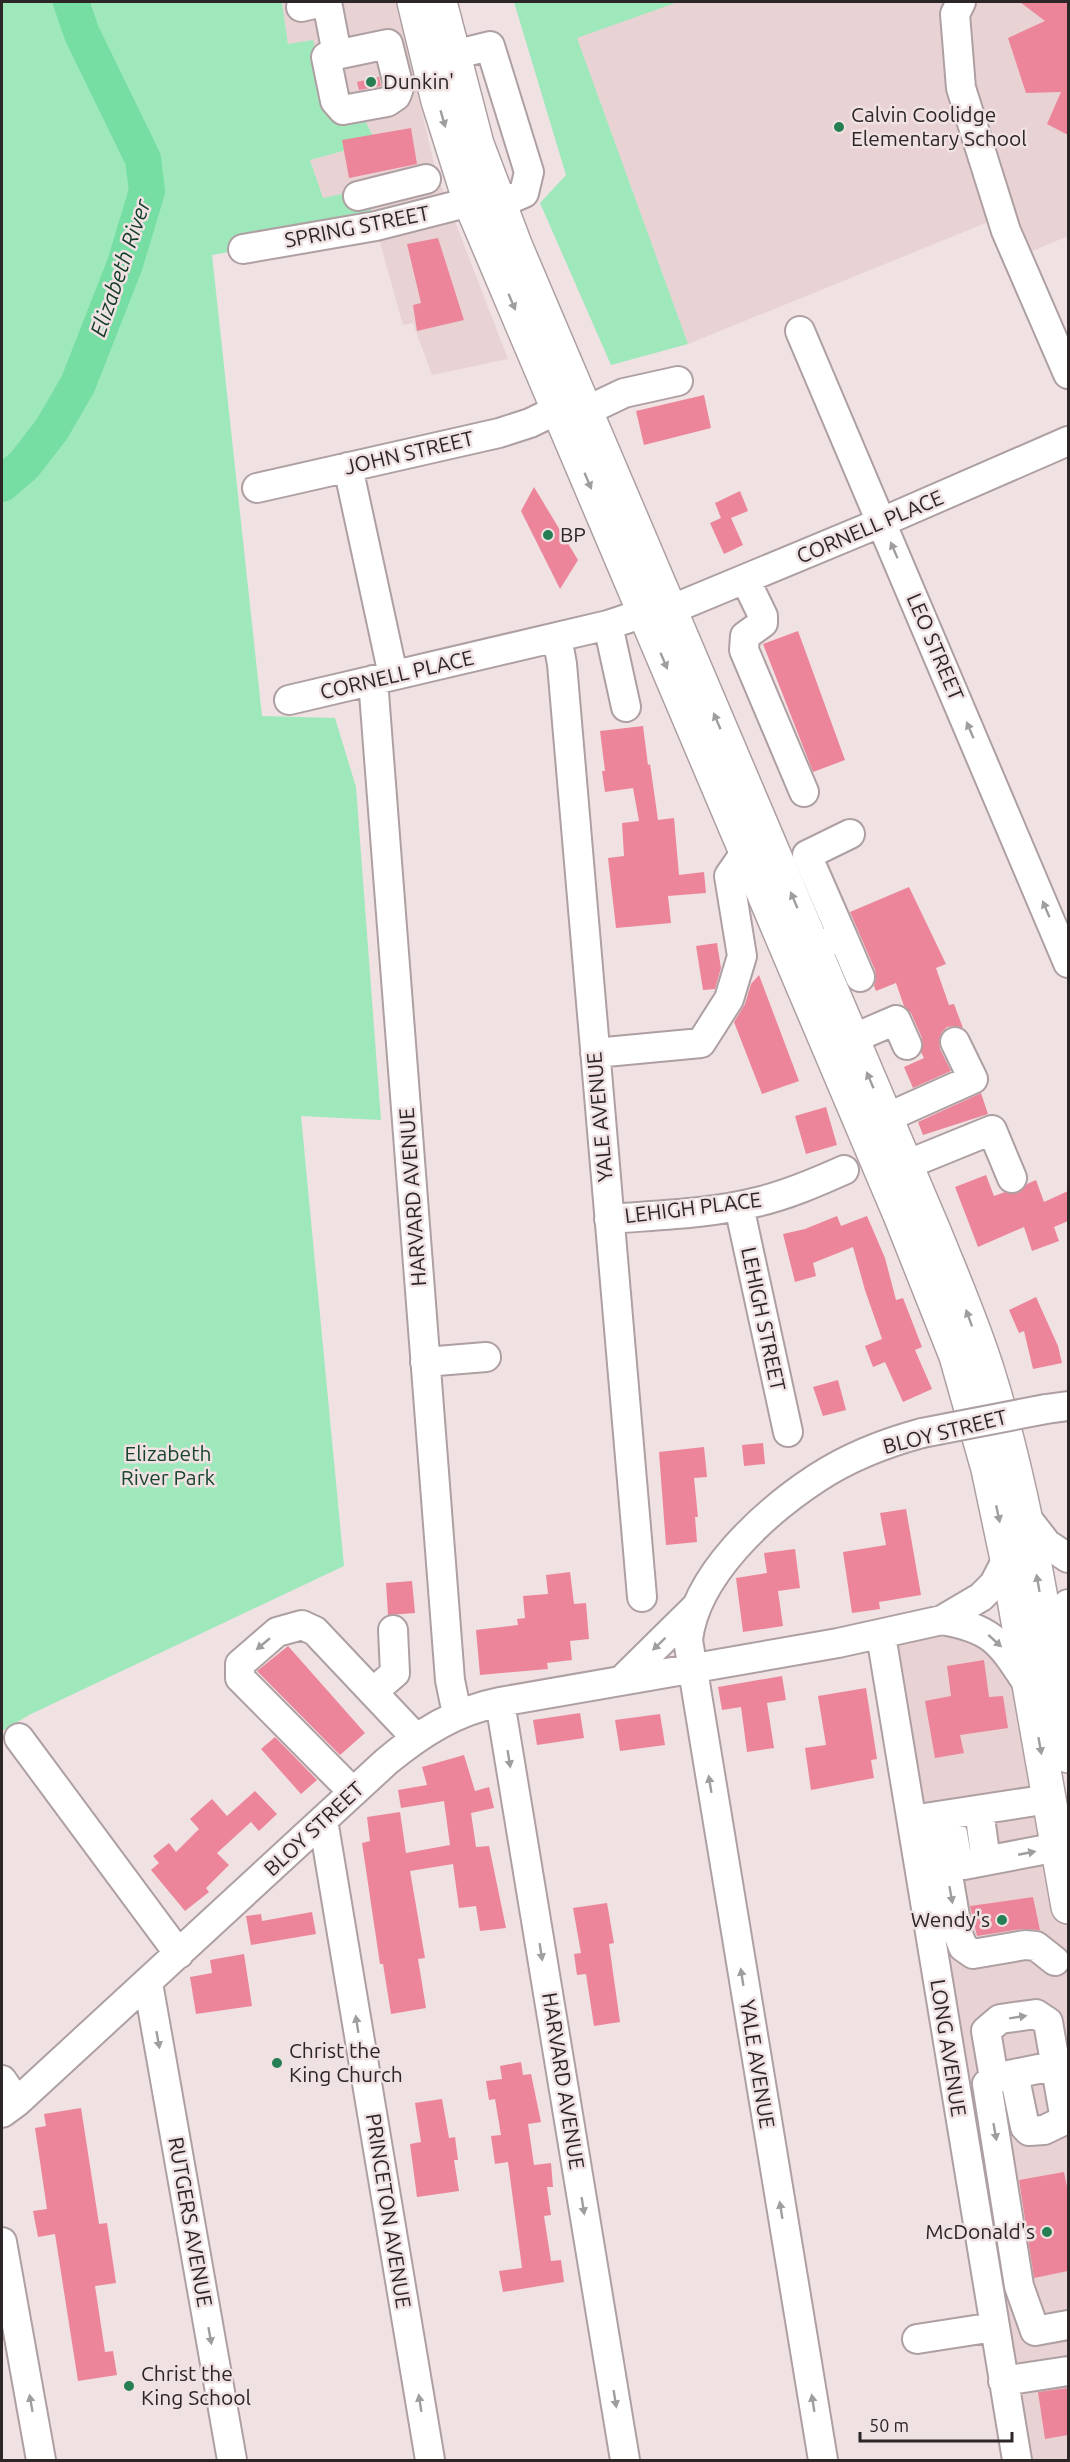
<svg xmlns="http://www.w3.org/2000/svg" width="1070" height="2462" viewBox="0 0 1070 2462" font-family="Ubuntu,sans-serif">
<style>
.built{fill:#e9d2d4}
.green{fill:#9fe8bc}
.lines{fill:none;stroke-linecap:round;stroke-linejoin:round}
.river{stroke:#76dda3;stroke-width:36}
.building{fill:#ec8599}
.minor-casing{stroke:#aea0a2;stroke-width:32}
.highway-casing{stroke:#aea0a2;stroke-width:36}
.minor{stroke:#fff;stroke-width:28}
.highway{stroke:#fff;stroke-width:33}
.minor-bridge-casing{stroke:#aea0a2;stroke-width:32;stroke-linecap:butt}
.minor-bridge{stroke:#fff;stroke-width:28}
.oneway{fill:#a09d9e}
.poi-dot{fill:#267e53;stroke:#f0e1e3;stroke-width:2}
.labels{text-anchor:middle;stroke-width:5;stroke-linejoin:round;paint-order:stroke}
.poi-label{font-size:21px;fill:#2c2627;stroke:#f0e1e3;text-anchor:start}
.street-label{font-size:21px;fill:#2c2627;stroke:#f0e1e3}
.park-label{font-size:21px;fill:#19452e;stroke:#f0e1e3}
.water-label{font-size:22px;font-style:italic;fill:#103c26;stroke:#f0e1e3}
</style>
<rect width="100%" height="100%" fill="#f0e1e3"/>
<path class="built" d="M282,2h114l40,170 72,187 -76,16 -19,-52 -10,2 -38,-136 -42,10 -14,-39 67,-18 -51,-49 -37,-49z
M674,2h394v234l-47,20 -18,-40 -315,128 -112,-306z
M942,1620l65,32 61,255v553h-50l-137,-825z"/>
<path class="green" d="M2,2h280l6,42 25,-4 12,53 23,-5 28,54 -66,18 13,38 42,-9 11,37 -164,29 50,461 73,2 21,69 25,333 -80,-4 43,450 -313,148 -29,17z
M514,2h164l-101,36 111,306 -77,21 -71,-162 26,-28z"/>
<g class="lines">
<path class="river" d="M2,484l22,-19 28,-36 26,-45 47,-120 22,-73 -4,-32 -61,-125 -11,-32"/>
</g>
<path class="building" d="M1020,2h48v133l-21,-11 14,-32 -35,1 -18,-55 37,-17z
M379,77l2,9 -22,4 -2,-8z
M411,128l6,36 -68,14 -7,-38z
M438,238l26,82 -47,11 -4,-26 8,-2 -14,-59z
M704,395l7,33 -67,17 -8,-34z
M534,487l44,73 -18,29 -39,-78z
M740,491l8,20 -17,7 12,27 -19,9 -14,-31 11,-5 -6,-15z
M798,631l47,129 -32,12 -50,-128z
M643,726l5,39 2,-1 8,56 16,-2 5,57 25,-3 2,21 -38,3 3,27 -55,5 -8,-70 16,-2 -2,-33 17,-2 -6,-33 -28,4 -3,-21h3l-5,-40z
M909,887l37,77 -10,4 13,37 5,-1 9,24 -7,-2 -9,1 -5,5 -3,8 1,9 11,22 -38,17 -9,-21 20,-9 -3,-6 1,-14 -11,-25 -7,-7 -8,-23 -20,8 -2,-5 2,-8 -1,-8 -25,-58z
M717,943l4,25 -6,21 -12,1 -7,-44z
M759,975l40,106 -37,13 -28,-72 11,-18 6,-20z
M981,1093l7,21 -65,21 -5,-13z
M826,1107l11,38 -31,9 -11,-38z
M986,1175l8,21 11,-4 13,1 9,-9 9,-4 8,22 24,-11v30l-14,6 5,14 -27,10 -8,-24 -46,20 -23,-60z
M837,1216l4,10 26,-10 18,42 11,42 7,-2 19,49 -7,3 17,39 -29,13 -18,-40 -12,5 -8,-21 17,-7 -17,-49 -12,-43 -40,16 3,13 -21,6 -12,-48 22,-5z
M1036,1297l22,49 4,17 -29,6 -9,-38 -5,2 -10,-23z
M838,1380l8,30 -23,6 -10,-29z
M763,1443l2,21 -21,2 -2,-21z
M704,1447l3,30 -13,1 4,39h-3l2,25 -31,3 -7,-93z
M906,1509l15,86 -42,7 1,7 -28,4 -9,-61 43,-7 -6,-32z
M795,1549l5,39 -22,3 5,35 -40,6 -7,-54 31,-5 -3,-20z
M570,1572l4,32 12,-1 3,36 -19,2 2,19 -25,3 1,6 -68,6 -4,-45 42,-5 -1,-6 8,-1 -2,-22 25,-2 -2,-19z
M412,1581l3,32 -27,2 -2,-32z
M288,1646l77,87 -25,22 -83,-84z
M984,1660l5,37 14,-1 5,32 -48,7 4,18 -29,5 -10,-57 26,-5 -4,-30z
M782,1676l4,24 -19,3 7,45 -27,4 -6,-45 -19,3 -4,-23z
M866,1688l11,71 -6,1 3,18 -63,12 -6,-42 21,-3 -8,-49z
M580,1713l4,25 -47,7 -4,-25z
M660,1714l5,31 -45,6 -5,-31z
M275,1737l42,43 -16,14 -40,-45z
M464,1755l11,36 14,-4 5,21 -23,5 5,34 13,-1 17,82 -26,3 -4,-25 -17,2 -6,-44 -43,7 15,87 -7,1 8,49 -35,6 -8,-50h-3l-18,-121 8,-2 -3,-24 33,-5 6,41 44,-8 -6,-44 -43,7 -3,-18 29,-5 -5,-18z
M255,1791l22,23 -18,17 -8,-9 -34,31 12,12 -23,23 3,4 -24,19 -34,-41 8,-7 -6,-7 16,-13 7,9 23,-23 -9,-10 22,-20 15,17z
M1033,1897l7,33 -18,-1 -45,7 -7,-30z
M607,1903l7,40 -5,1 11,78 -26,4 -8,-52 -9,1 -3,-21 7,-1 -8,-45z
M312,1912l4,22 -65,11 -5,-29 15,-2 1,7z
M244,1954l8,52 -56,8 -6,-37 22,-4 -2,-13z
M521,2062l2,13 8,-1 10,48 -13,2 6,41 17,-2 2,24h-6l4,28 -7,1 7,45 10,-1 3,22 -61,10 -4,-21 23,-3 -14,-106 -13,2 -4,-28 10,-1 -6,-36 -6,1 -3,-19 16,-2 -2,-13z
M442,2099l7,39 6,-1 3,23h-4l5,31 -42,6 -7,-53 11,-2 -6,-39z
M81,2108l18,116 8,-1 9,60 -21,3 10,66 8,-1 4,24 -39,6 -23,-147 -17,3 -5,-26 14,-2 -12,-81 11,-2 -2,-12z
M1064,2172l4,20v79l-34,7 -15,-98z
M1068,2388v47l-23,4 -7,-47z"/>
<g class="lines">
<g class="minor-casing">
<path id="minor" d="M327,2l10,52
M961,2l-6,12 6,74 45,143 62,143
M301,7l22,-5
M388,44l11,44 -3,8 -9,6 -44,8 -8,-9 -9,-44z
M453,55l37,-9 39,126 -5,21 -25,11
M358,196l68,-17
M243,249l133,-23 94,-24
M800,331l268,632
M586,411l38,-18 54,-12
M348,467l45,208
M257,488l242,-55 31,-10 27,-13
M745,579l18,37v7l-18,13 -1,14 60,142
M670,610l212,-88 186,-81
M608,625l18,82
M557,637l5,27 80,933
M373,680l77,1000 7,34
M289,700l319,-75 36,-12
M842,935l18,42
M814,948l28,-13 -35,-80 43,-21
M852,1039l44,-19 11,25
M595,1053l106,-10 28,-44 13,-43 -13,-80 16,-23
M886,1118l87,-39 -18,-37
M906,1165l86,-35 20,48
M739,1206l49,226
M609,1219c49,-4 100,-5 148,-17 30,-7 58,-19 87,-32
M425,1362l61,-5
M1046,1409l22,-3
M1026,1517l21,27 21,14
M942,1620c51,9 58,22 85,63
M881,1635l136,825
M1056,1659l6,-38 6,-17
M623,1679l72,-71
M373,1692l22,-19 -2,-43
M500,1702l125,758
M19,1738l160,216
M353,1792l-113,-114v-14l37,-32 25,-7 13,6 101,107
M979,1810l6,44 11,5
M938,1816l20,118 5,13 10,7 52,-9 11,1 19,15
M918,1819l131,-20
M323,1820l107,640
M953,1834l5,29 6,2 94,-18
M148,1983l84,477
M1068,2063l-74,15 -7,6 32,202 16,45 33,-6
M994,2078l-8,-47 14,-12 36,-5 12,8 17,98 -21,10 -15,1 -4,-4 -11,-53
M2,2080l15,22
M2,2113l15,-11 370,-341c34,-28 68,-50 113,-59l338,-59 104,-23 39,-23 13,-13 13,-25
M2,2242l39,218
M917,2339l77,-12
M1003,2381l65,-10
M823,2460l-135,-820c7,-65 77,-128 129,-162 32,-21 68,-35 105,-45"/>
</g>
<g class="highway-casing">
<path id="highway" d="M414,2l24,99 32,101 430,1013 56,141 32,113 19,90 61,348
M440,2l37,142 39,103 418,984c19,47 39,93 54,141 39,125 58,255 80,384"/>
</g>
<use href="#minor" class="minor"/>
<use href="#highway" class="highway"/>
<g class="minor-bridge-casing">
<path id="minor-bridge" d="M922,1433l124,-24"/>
</g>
<use href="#minor-bridge" class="minor-bridge"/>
</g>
<defs><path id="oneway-solid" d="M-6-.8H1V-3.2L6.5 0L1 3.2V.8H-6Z" transform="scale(1.5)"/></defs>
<g class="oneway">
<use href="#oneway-solid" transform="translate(443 119) rotate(74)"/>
<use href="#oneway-solid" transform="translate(512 302) rotate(67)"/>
<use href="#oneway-solid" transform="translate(588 481) rotate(67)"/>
<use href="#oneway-solid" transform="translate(894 550) rotate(-113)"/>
<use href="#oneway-solid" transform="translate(664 661) rotate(67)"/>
<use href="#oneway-solid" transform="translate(717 721) rotate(-113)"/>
<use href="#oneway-solid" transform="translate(970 730) rotate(-113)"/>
<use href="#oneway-solid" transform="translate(794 900) rotate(-113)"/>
<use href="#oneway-solid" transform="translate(1046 909) rotate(-113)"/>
<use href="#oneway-solid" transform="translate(870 1080) rotate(-113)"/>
<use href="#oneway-solid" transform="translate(969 1318) rotate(-110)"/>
<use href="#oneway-solid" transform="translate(998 1514) rotate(78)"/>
<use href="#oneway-solid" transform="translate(1038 1583) rotate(-100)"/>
<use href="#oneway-solid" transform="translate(995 1641) rotate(42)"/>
<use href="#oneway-solid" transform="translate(263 1644) rotate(140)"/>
<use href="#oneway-solid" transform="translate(659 1644) rotate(136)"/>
<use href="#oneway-solid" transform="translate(1040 1746) rotate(80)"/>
<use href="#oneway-solid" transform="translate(509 1759) rotate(81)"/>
<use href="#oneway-solid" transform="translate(710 1784) rotate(-99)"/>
<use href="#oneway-solid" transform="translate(1027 1853) rotate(-11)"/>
<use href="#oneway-solid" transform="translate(951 1895) rotate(80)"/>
<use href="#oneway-solid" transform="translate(541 1952) rotate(81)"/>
<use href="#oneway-solid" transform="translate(742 1977) rotate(-99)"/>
<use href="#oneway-solid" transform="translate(1018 2017) rotate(-9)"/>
<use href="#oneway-solid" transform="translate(357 2024) rotate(-99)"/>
<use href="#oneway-solid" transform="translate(158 2040) rotate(80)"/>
<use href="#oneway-solid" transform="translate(995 2132) rotate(80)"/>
<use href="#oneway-solid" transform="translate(583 2206) rotate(81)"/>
<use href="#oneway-solid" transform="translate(781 2210) rotate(-99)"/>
<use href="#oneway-solid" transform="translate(210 2336) rotate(80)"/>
<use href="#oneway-solid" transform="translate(615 2399) rotate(81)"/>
<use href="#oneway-solid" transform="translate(31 2403) rotate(-100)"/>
<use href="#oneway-solid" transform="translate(420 2403) rotate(-99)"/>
<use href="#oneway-solid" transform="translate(813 2403) rotate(-99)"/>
</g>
<g class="poi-dot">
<circle cx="371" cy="82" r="6"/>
<circle cx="839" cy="127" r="6"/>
<circle cx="548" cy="535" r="6"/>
<circle cx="1002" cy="1920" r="6"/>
<circle cx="277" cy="2063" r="6"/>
<circle cx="1047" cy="2232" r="6"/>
<circle cx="129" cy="2386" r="6"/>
</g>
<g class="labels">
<g class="poi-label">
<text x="383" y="89">Dunkin'</text>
<text x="851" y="122">Calvin Coolidge<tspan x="851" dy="24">Elementary School</tspan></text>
<text x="560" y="542">BP</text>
<text x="990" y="1927" text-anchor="end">Wendy's</text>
<text x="289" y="2058">Christ the<tspan x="289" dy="24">King Church</tspan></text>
<text x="1035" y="2239" text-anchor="end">McDonald's</text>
<text x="141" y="2381">Christ the<tspan x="141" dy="24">King School</tspan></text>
</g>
<g class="street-label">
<text transform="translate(357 227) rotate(-11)" y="7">SPRING STREET</text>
<text transform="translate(409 453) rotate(-13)" y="7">JOHN STREET</text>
<text transform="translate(870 527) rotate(-23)" y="7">CORNELL PLACE</text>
<text transform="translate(935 647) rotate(67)" y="7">LEO STREET</text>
<text transform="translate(397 675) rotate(-13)" y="7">CORNELL PLACE</text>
<text transform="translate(600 1117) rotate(-95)" y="7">YALE AVENUE</text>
<text transform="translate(413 1197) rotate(-94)" y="7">HARVARD AVENUE</text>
<text transform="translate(693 1208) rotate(-7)" y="7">LEHIGH PLACE</text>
<text transform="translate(763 1319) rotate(78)" y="7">LEHIGH STREET</text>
<text transform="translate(945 1432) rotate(-14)" y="7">BLOY STREET</text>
<text transform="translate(314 1829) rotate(-43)" y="7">BLOY STREET</text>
<text transform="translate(948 2048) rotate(81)" y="7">LONG AVENUE</text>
<text transform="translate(757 2064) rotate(81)" y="7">YALE AVENUE</text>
<text transform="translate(563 2081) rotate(81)" y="7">HARVARD AVENUE</text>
<text transform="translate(388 2211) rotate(81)" y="7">PRINCETON AVENUE</text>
<text transform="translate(190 2222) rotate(80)" y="7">RUTGERS AVENUE</text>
</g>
<g class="park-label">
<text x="168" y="1461">Elizabeth<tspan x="168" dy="24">River Park</tspan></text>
</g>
<g class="water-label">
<text transform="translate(120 268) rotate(-71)" y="8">Elizabeth River</text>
</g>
</g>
<rect width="1070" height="2462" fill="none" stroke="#2c2627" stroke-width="6"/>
<path d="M860 2432v9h152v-9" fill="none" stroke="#2c2627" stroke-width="3"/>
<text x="869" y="2432" font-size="18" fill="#2c2627" stroke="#f0e1e3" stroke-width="4.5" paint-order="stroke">50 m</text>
</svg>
